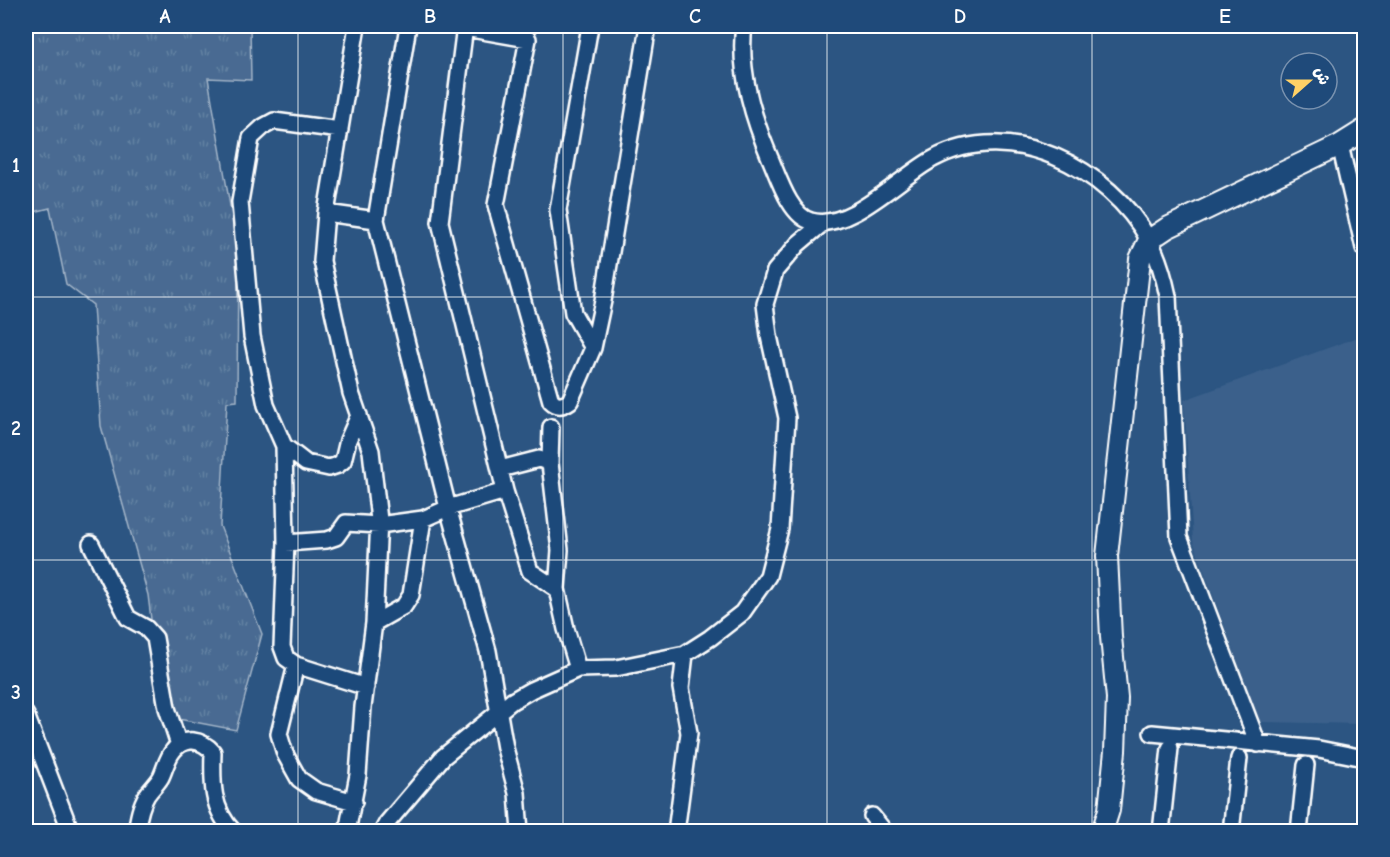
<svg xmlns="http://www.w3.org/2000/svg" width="1390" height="857" viewBox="0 0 1390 857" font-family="'Comic Neue','Playpen Sans Arabic',sans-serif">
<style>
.built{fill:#3b618b}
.grass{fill:url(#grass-tufts);stroke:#a4b5c8;stroke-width:1.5}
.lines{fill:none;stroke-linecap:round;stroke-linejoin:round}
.minor-casing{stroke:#fff;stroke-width:20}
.major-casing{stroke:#fff;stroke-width:24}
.minor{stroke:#1f4a7a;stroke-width:15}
.major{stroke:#1f4a7a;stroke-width:20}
.grid{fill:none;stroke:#fff;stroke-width:1.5;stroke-opacity:0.55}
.neatline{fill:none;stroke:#fff;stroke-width:2}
.grid-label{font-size:20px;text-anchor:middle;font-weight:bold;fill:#fff}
</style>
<defs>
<pattern id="grass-tufts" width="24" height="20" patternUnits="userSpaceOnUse" patternTransform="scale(1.5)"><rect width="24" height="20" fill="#486b92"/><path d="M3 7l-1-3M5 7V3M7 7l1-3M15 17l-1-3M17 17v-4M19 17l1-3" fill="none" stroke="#6381a2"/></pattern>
</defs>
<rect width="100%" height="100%" fill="#2c5582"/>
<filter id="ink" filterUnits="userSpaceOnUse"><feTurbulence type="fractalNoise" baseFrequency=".0167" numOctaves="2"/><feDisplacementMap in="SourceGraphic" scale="12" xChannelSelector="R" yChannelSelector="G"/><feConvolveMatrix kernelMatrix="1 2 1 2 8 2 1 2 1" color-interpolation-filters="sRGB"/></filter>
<g filter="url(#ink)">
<path class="built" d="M1364,335v389l-104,-2 -67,-181 -9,-141z"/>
<path class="grass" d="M30,26h220l1,54 -43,-2 30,174 -1,149 -10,1 -7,124 42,108 -26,96 -73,-14 -15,-121 -47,-169 -8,-121 -27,-21 -16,-76 -24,6v-168l3,-1z"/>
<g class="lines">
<g class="minor-casing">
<path id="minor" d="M408,26l-32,194 72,288 40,143 17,97 12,45 3,39
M590,26l-32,184 15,103 20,35
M744,26c-6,44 9,92 26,132 8,18 20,58 41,63 38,11 90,-45 122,-62 78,-42 176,9 216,81 10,18 15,37 19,56l11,241 79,207
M465,28l63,11 -32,166 55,196c6,6 12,5 19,0l23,-53 10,-47 45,-275
M340,130l-66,-9 -11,6 -12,11 -11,64 12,134 14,69 18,41 22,17 23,5 9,-3 5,-4 5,-21 11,-25
M1340,145l24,103
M326,213l50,7
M284,446l2,97 -4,104 4,11 10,7 70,22
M550,463l1,-36
M500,469l39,-10 11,4 10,87 -3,39 9,40 12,40
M505,491l25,80 27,18
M286,543l41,-3 9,-3 10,-14 33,2 44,-6 25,-11 57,-17 -65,-269 25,-196
M91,544l37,74 18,10 9,10 12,70 12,37
M374,623l30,-17 7,-11 12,-76
M296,665l-17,69 6,20 14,25 17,12 38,11
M26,715l45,117
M1152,733l167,16 45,9
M872,816l13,16
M136,832c2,-12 4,-26 11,-37 4,-6 10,-11 14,-18 4,-8 6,-19 12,-26 12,-16 29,-11 40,1 -1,30 -2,57 21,80
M347,832l11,-57 5,-68 11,-84 5,-103 -8,-69 -20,-58 -29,-132 4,-48 31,-187
M382,832l5,-9 56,-66 69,-56 19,-11 47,-21 38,-1 69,-14 25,-16 32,-25 26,-37 12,-47 7,-111 -18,-82 -4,-32 10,-33 23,-27 25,-21
M676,832l13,-99 -8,-45 4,-34
M1161,832l9,-84
M1231,832l8,-74
M1299,832l7,-67"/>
</g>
<g class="major-casing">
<path id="major" d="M1102,832l7,-22 6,-59 2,-53 -6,-61 -4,-81 33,-297 9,-19 18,-12 173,-83 24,-15"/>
</g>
<use href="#minor" class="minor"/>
<use href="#major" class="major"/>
</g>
</g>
<path class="grid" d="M298,26v806M563,26v806M827,26v806M1092,26v806M26,297h1338M26,560h1338"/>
<rect width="1390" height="857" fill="none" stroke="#1f4a7a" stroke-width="66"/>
<g transform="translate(1309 81) rotate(69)"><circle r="28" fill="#1f4a7a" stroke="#7992af" stroke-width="1.5"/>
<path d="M0-4.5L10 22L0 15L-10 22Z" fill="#ffd166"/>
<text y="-9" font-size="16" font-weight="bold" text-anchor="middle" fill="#ffffff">ش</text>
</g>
<rect x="33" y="33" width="1324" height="791" class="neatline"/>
<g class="grid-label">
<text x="165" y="23">A</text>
<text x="430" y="23">B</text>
<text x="695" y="23">C</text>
<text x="960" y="23">D</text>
<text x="1225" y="23">E</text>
<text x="16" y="172">1</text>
<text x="16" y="435">2</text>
<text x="16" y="699">3</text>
</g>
</svg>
